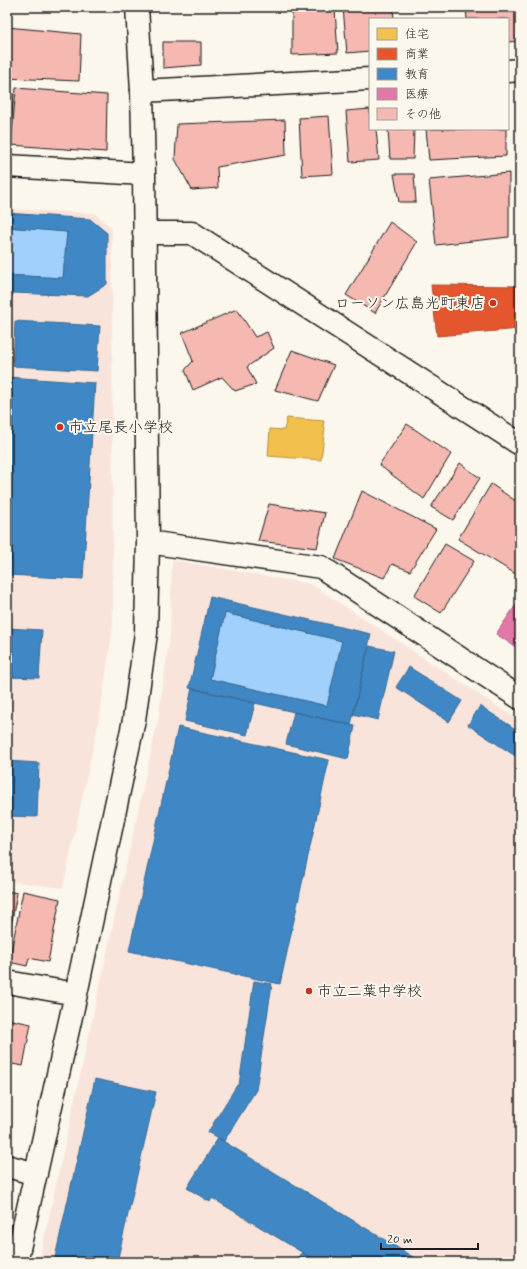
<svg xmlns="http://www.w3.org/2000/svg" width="527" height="1269" viewBox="0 0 527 1269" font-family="Mynerve,'Klee One',sans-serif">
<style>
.built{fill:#f9e4db}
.water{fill:#a1d0fd;stroke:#6c88a3}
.homes{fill:#f2c14e;stroke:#b2903f}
.shops{fill:#e4572e;stroke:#a84529}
.schools{fill:#3f88c5;stroke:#346892;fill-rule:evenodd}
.health{fill:#e377a8;stroke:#a75c7e}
.building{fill:#f5b9b2;stroke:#1c1c1c}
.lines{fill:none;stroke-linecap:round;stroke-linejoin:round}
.minor-casing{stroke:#1c1c1c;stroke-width:25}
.tertiary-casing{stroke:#1c1c1c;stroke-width:25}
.minor{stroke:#fbf7ec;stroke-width:22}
.tertiary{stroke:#fbf7ec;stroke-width:22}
.poi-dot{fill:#c8321e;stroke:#fbf7ec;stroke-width:1.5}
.labels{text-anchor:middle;stroke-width:4;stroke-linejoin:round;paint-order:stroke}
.poi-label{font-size:15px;fill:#1c1c1c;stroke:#fbf7ec;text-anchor:start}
</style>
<rect width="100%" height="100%" fill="#fbf7ec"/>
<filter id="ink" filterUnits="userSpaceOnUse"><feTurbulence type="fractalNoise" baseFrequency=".025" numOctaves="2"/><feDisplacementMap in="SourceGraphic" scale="8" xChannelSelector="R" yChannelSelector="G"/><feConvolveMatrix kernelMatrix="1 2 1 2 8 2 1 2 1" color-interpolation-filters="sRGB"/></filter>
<g filter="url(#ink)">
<path class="built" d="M7,209l87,4 18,15 1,398 -13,89 -37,173 -56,-7z
M172,560l139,24 209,137v541h-481l119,-542 12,-86z"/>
<path class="water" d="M7,227l60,5 -4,46 -56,-3z
M225,613l117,28 -15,65 -117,-27z"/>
<path class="homes" d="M287,418l37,3 -1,6h2l-4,33 -53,-4 2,-27 14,1z"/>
<path class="shops" d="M431,285l89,1v43l-83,7z"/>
<path class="schools" d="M7,213l83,6 17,14v51l-19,12 -74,-3 -7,9v-27l56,3 4,-46 -60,-5z
M15,321l85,5 -3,45 -84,-5z
M7,377l88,6 -12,196 -76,-4z
M210,597l161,37 -20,91 -162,-37zM225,613l117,28 -15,65 -117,-27z
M7,628l35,2 -3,48 -32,-1z
M369,646l25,5 -16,69 -25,-6z
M409,667l53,34 -13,21 -53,-35z
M192,688l63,15 -8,32 -62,-14z
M480,706l40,26v27l-52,-34z
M294,712l61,14 -7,33 -62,-15z
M178,727l151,33 -49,224 -151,-33z
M7,761l32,2 -2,54 -30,-1z
M254,981l18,3 -16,106 -32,51 -16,-9 29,-47h2z
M95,1079l61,13 -39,170h-63z
M218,1138l203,124h-103l-106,-64 -2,4 -23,-14z
M302,1252l16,10h-22z"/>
<path class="health" d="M520,599v51l-24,-16z"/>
<path class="building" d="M343,7h50l1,12h-24v32l-23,2z
M466,7h54v34l-12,1v-23h-41z
M335,10l3,43 -46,2v-44z
M7,27l74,7 -2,47 -72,-3z
M163,42h38v23l-38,3z
M7,85h4v9h3l-6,58h-1z
M16,88l91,7 -1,57 -95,-7z
M370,109v20h6l3,31 -29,2 -4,-51z
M329,116l4,58 -31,2 -3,-58z
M285,120l1,35 -69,12 1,21 -26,2 -17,-31 2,-35z
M388,129h26l-1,30h-23z
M426,129h80v27l-77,4z
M509,173v64l-73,8 -7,-65z
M394,174h20l2,28h-17z
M390,222l27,20 -42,71 -29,-18z
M237,309l18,28 12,-5 7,16 -27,19 9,17 -21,7 -13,-14 -29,13 -8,-20 8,-9 -11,-28z
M292,350l42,15 -16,36 -43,-11z
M407,424l44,30 -27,45 -45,-34z
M460,463l20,15 -27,42 -22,-13z
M491,484l29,20v70l-1,2 -61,-37z
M362,491l74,38 -26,42 -18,-7 -8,14 -49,-19z
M269,504l56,9 -8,35 -59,-7z
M445,544l29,17 -33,52 -27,-17z
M7,891l10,2 -9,49h-1z
M23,891l37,8 -12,63 -19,-4 -2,8 -18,-4z
M7,1019l24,5 -8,42 -16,-3z"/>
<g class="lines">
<g class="minor-casing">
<path id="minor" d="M7,166l137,8
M144,233h48l328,211
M148,542l173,25 199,131
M7,982l69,12
M7,1166l29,8
M16,1262l60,-268 58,-274 12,-87 2,-91 -4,-368 -2,-83 -5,-84"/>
</g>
<g class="tertiary-casing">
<path id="tertiary" d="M508,71l12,-1
M142,91l228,-12"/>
</g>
<use href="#minor" class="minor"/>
<use href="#tertiary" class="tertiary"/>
</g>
</g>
<g class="poi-dot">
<circle cx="493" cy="303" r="4"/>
<circle cx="60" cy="427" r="4"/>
<circle cx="309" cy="991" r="4"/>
</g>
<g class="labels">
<g class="poi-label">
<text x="485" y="308" text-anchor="end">ローソン広島光町東店</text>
<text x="68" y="432">市立尾長小学校</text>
<text x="317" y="996">市立二葉中学校</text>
</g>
</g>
<rect width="527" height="1269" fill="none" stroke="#fbf7ec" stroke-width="24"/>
<rect x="12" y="12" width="503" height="1245" fill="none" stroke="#1c1c1c" stroke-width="1.5" filter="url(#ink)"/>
<rect x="369" y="18" width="140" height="112" fill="#fbf7ec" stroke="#a29f99"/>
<rect x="377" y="28" width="20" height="12" fill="#f2c14e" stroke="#a29f99"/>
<text x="405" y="38" font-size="12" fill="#1c1c1c">住宅</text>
<rect x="377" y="48" width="20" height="12" fill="#e4572e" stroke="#a29f99"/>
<text x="405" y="58" font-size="12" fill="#1c1c1c">商業</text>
<rect x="377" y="68" width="20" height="12" fill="#3f88c5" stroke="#a29f99"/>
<text x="405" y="78" font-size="12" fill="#1c1c1c">教育</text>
<rect x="377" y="88" width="20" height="12" fill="#e377a8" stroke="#a29f99"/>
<text x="405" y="98" font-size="12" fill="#1c1c1c">医療</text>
<rect x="377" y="108" width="20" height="12" fill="#f5b9b2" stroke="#a29f99"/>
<text x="405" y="118" font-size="12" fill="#1c1c1c">その他</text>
<path d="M381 1243v6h97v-6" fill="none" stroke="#1c1c1c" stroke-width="2"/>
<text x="387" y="1243" font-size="12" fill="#1c1c1c" stroke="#fbf7ec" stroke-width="3" paint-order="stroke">20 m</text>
</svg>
